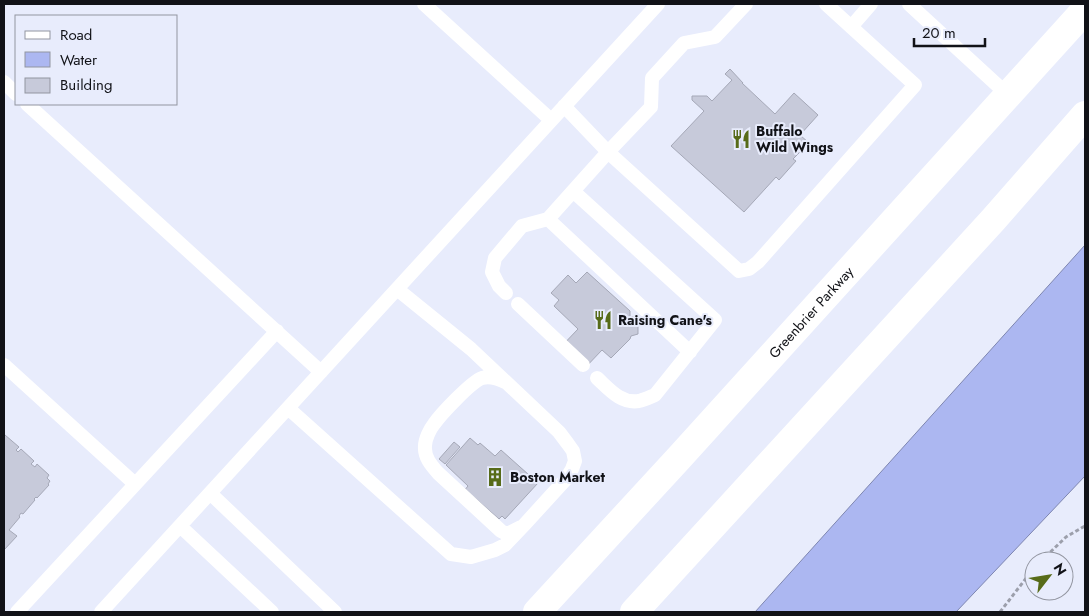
<svg xmlns="http://www.w3.org/2000/svg" width="1089" height="616" viewBox="0 0 1089 616" font-family="Jost,sans-serif">
<style>
.water{fill:#acb7f1;stroke:#7e86b0}
.building{fill:#c7cada;stroke:#a5a8b7}
.lines{fill:none;stroke-linecap:round;stroke-linejoin:round}
.path{stroke:#9c9fab;stroke-width:3;stroke-dasharray:4 2.5;stroke-linecap:butt}
.lane{stroke:#fff;stroke-width:14}
.secondary{stroke:#fff;stroke-width:28}
.labels{text-anchor:middle;stroke-width:4;stroke-linejoin:round;paint-order:stroke}
.poi-label{font-size:14px;font-weight:bold;fill:#111217;stroke:#e8ecfc;text-anchor:start}
.street-label{font-size:14px;fill:#111217;stroke:#e8ecfc}
</style>
<rect width="100%" height="100%" fill="#e8ecfc"/>
<path class="water" d="M1085,245v231l-129,136h-201z"/>
<path class="building" d="M730,69l13,14h-1l33,31 19,-21 24,22 -18,20 9,8 -16,16 3,2 -17,19 -3,-3 -32,35 -73,-66 33,-35 -12,-11v-4h15l5,5 20,-21 -7,-6z
M587,272l43,39v6l8,-1v18l-7,2 -1,3 -19,19 -9,-8 -20,21 -24,-21 20,-21 -24,-23 5,-6 -8,-7 17,-18 8,8z
M5,435l14,12 -3,3 2,2 3,-3 13,12 -3,3 4,3 2,-3 12,11 -2,3 3,3 -2,3 1,1 -12,13 -1,-1 -2,2 1,1 -12,14 -2,-1 -2,3 1,1 -11,13 8,6 -13,14v-114z
M470,438l8,7 2,-2 15,13 6,-6 37,33 -33,36 -3,-3 -3,3 -24,-21 -12,-6 5,-6 -22,-21z
M454,442l6,5 -15,17 -6,-5z"/>
<g class="lines">
<path class="path" d="M1041,561l25,-24 19,-11
M1000,612l34,-44"/>
<path class="lane" d="M424,4l127,116
M746,4l-31,33 -31,6 -32,35 -1,29 -43,45 131,119 10,-2 9,-7 157,-177 -89,-81
M909,4l99,91
M851,27l20,-23
M4,82l12,12
M27,104l294,268
M573,191l142,129 -60,75c-5,2 -11,5 -16,6 -18,3 -30,-12 -42,-23
M548,219l142,133
M506,293l-7,-7 -7,-14 3,-14 27,-32 26,-7 60,-67 -44,-46
M518,304l65,61
M4,365l131,119
M505,382c-6,-3 -16,-6 -23,-4 -11,4 -41,36 -48,46 -4,5 -9,15 -9,22 -1,11 6,19 13,27l63,58 6,3 14,-7
M288,408l163,146 20,3 24,-7 10,-5 20,-21 41,-45 6,-10 3,-8 -2,-10 -5,-7 -9,-12 -88,-83 -74,-60
M210,493l125,119
M180,526l92,86
M17,612l260,-281
M101,612l557,-608"/>
<g class="secondary">
<path id="s1" d="M537,612l141,-153 407,-449"/>
<path d="M634,612l359,-392 92,-105"/>
</g>
</g>
<defs>
<g id="restaurant-bare" transform="scale(1.5)"><path d="M-5-6h1v4h1v-4h1v4h1v-4h1v5L-1.5 .5V6h-2V.5L-5-1ZM5-6V6H3V1.5H1.5Q1.5-4 5-6Z" fill="#576b19" stroke="#e8ecfc" stroke-width="2.5" paint-order="stroke"/></g>
<g id="building-bare" transform="scale(1.5)"><path d="M-4-6H4V6H1V3H-1V6H-4ZM-2.5-4.3h1.7v1.8h-1.7ZM.8-4.3h1.7v1.8H.8ZM-2.5-1h1.7V.8h-1.7ZM.8-1h1.7V.8H.8Z" fill="#576b19" stroke="#e8ecfc" stroke-width="2.5" paint-order="stroke"/></g>
</defs>
<g fill-rule="evenodd">
<use href="#restaurant-bare" x="741" y="139"/>
<use href="#restaurant-bare" x="603" y="320"/>
<use href="#building-bare" x="495" y="477"/>
</g>
<g class="labels">
<g class="poi-label">
<text x="756" y="136">Buffalo<tspan x="756" dy="16">Wild Wings</tspan></text>
<text x="618" y="325">Raising Cane's</text>
<text x="510" y="482">Boston Market</text>
</g>
<g class="street-label">
<text dy="5" stroke="none"><textPath href="#s1" startOffset="406">Greenbrier Parkway</textPath></text>
</g>
</g>
<rect width="1089" height="616" fill="none" stroke="#111217" stroke-width="10"/>
<rect x="15" y="15" width="162" height="90" fill="#e8ecfc" stroke="#9295a0"/>
<rect x="25" y="31" width="25" height="8" fill="#ffffff" stroke="#9295a0"/>
<text x="60" y="40" font-size="15" fill="#111217">Road</text>
<rect x="25" y="52" width="25" height="15" fill="#acb7f1" stroke="#9295a0"/>
<text x="60" y="65" font-size="15" fill="#111217">Water</text>
<rect x="25" y="78" width="25" height="15" fill="#c7cada" stroke="#9295a0"/>
<text x="60" y="90" font-size="15" fill="#111217">Building</text>
<g transform="translate(1049 576) rotate(59)"><circle r="24" fill="#e8ecfc" stroke="#9295a0"/>
<path d="M0-4L9 19L0 12L-9 19Z" fill="#576b19"/>
<text y="-8" font-size="14" font-weight="bold" text-anchor="middle" fill="#111217">N</text>
</g>
<path d="M914 38v8h71v-8" fill="none" stroke="#111217" stroke-width="2.5"/>
<text x="922" y="38" font-size="15" fill="#111217" stroke="#e8ecfc" stroke-width="4" paint-order="stroke">20 m</text>
</svg>
